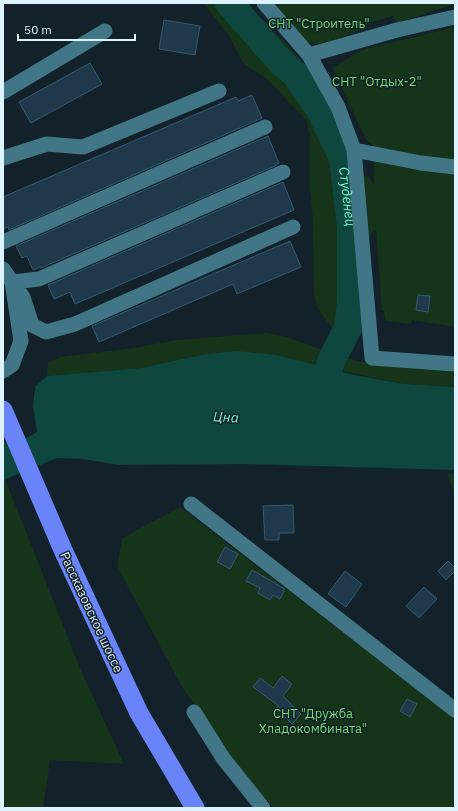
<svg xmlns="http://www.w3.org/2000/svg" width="458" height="811" viewBox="0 0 458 811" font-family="'IBM Plex Sans',sans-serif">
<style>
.green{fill:#15341a}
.water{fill:#0e473e}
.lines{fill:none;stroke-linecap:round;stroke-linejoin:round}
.river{stroke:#0e473e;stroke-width:28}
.building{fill:#1f394a;stroke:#325b75}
.minor{stroke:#407686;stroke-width:15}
.major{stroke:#6983f8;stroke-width:19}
.labels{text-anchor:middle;stroke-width:3;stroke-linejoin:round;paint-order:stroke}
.park-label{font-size:13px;fill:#71db6b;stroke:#12212a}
.street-label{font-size:13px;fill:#ddf3fd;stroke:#12212a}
.water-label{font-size:14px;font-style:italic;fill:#70f8ca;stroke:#12212a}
</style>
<rect width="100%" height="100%" fill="#12212a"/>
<path class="green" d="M203,3h46l10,19 23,17 27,31 8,11 20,41 2,13 16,38 14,4 5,9 -1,-41 -6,-4 -35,-73 29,-18 94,-23v300l-43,-7 -1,4 -26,-3 -1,-10h-2l-6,-82 -7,9 4,78 -24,16h-14l-17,-23 -4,-14 -1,-74 -3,-31v-56l-4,-14 -39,-41 -24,-16 -13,-26z
M275,3h180v1l-59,19 -3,-7 -27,8 1,4 -46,16 -16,-2z
M267,333c30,4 57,20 87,27 33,8 68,9 101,11v16l-50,-3 -89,-18 -115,-11 -60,13 -94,8 1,-13 12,-6 74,-9 42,-8z
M447,474h8v19z
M5,479l75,189 44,96 -74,-4 -7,48h-40v-328z
M180,507l275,212v89h-181l-28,-31 -64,-90 -65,-121 5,-28z"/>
<path class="water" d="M236,351l40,4 78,20 51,9 50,3v83l-209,-6 -128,1 -34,-6 -27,-1 -54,22v-39l6,2 16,-4 12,-7 -4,-26 2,-19 12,-11 94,-8 60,-13z"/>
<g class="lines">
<path class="river" id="s1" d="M229,3l52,59 15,13 24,35 23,48 8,69v74l-3,27 -16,31 -16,47"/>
</g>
<path class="building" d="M164,20l36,6 -5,29 -36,-6z
M90,63l12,21 -71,39 -12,-21z
M252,95l10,23 -2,1 -251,111 -1,-3 -5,2v-32l233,-100 2,4z
M268,136l11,27 -4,3 -234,102 -1,-1 -7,3 -6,-14 -5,2 -6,-12z
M283,182l11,28 -219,94 -5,-12 -16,7 -6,-14z
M290,241l11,26 -64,27 -4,-10 -134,58 -7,-16z
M418,295l12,1 -2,16 -12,-2z
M293,505l1,28h-15v7h-14l-2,-34z
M225,547l13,7 -8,15 -13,-7z
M448,561l7,7v3l-9,9 -8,-9z
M252,570l33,19 -5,10 -7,-4 -3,5 -12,-7 2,-5 -14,-7z
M345,571l17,13 -16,23 -18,-13z
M424,587l13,12 -18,19 -13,-12z
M282,676l10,8 -9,12 18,18 -9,10 -16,-16 3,-2 -26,-19 7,-9 13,10z
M407,699l10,5 -7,13 -10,-6z"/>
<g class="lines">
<path class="minor" d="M264,3l45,52 88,-25 58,-13
M309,55l29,52 16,43 67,13 34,4
M3,92l102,-61
M354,150l18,208 83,6
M3,158l44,-14 36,3 136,-56
M3,242l262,-115
M3,269l20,28 9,28 14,7 29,-8 218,-97
M3,371l9,-6 9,-24 -9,-59 27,-3 244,-107
M191,504l264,206
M194,712l29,46 40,50"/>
<path class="major" d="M3,410l60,140 76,163 56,95"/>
</g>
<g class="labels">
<g class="park-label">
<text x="319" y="28">СНТ "Строитель"</text>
<text x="377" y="86">СНТ "Отдых-2"</text>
<text x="313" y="718">СНТ "Дружба<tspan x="313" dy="15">Хладокомбината"</tspan></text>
</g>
<g class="street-label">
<text transform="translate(92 612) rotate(65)" y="5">Рассказовское шоссе</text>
</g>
<g class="water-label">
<text dy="5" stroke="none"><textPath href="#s1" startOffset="233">Студенец</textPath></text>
<text transform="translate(226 417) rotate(3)" y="5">Цна</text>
</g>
</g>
<rect width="458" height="811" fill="none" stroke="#ddf3fd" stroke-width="8"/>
<path d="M18 34v6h117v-6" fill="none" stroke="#ddf3fd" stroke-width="2"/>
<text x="24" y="34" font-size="12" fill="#ddf3fd" stroke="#12212a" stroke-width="3" paint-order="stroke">50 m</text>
</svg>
